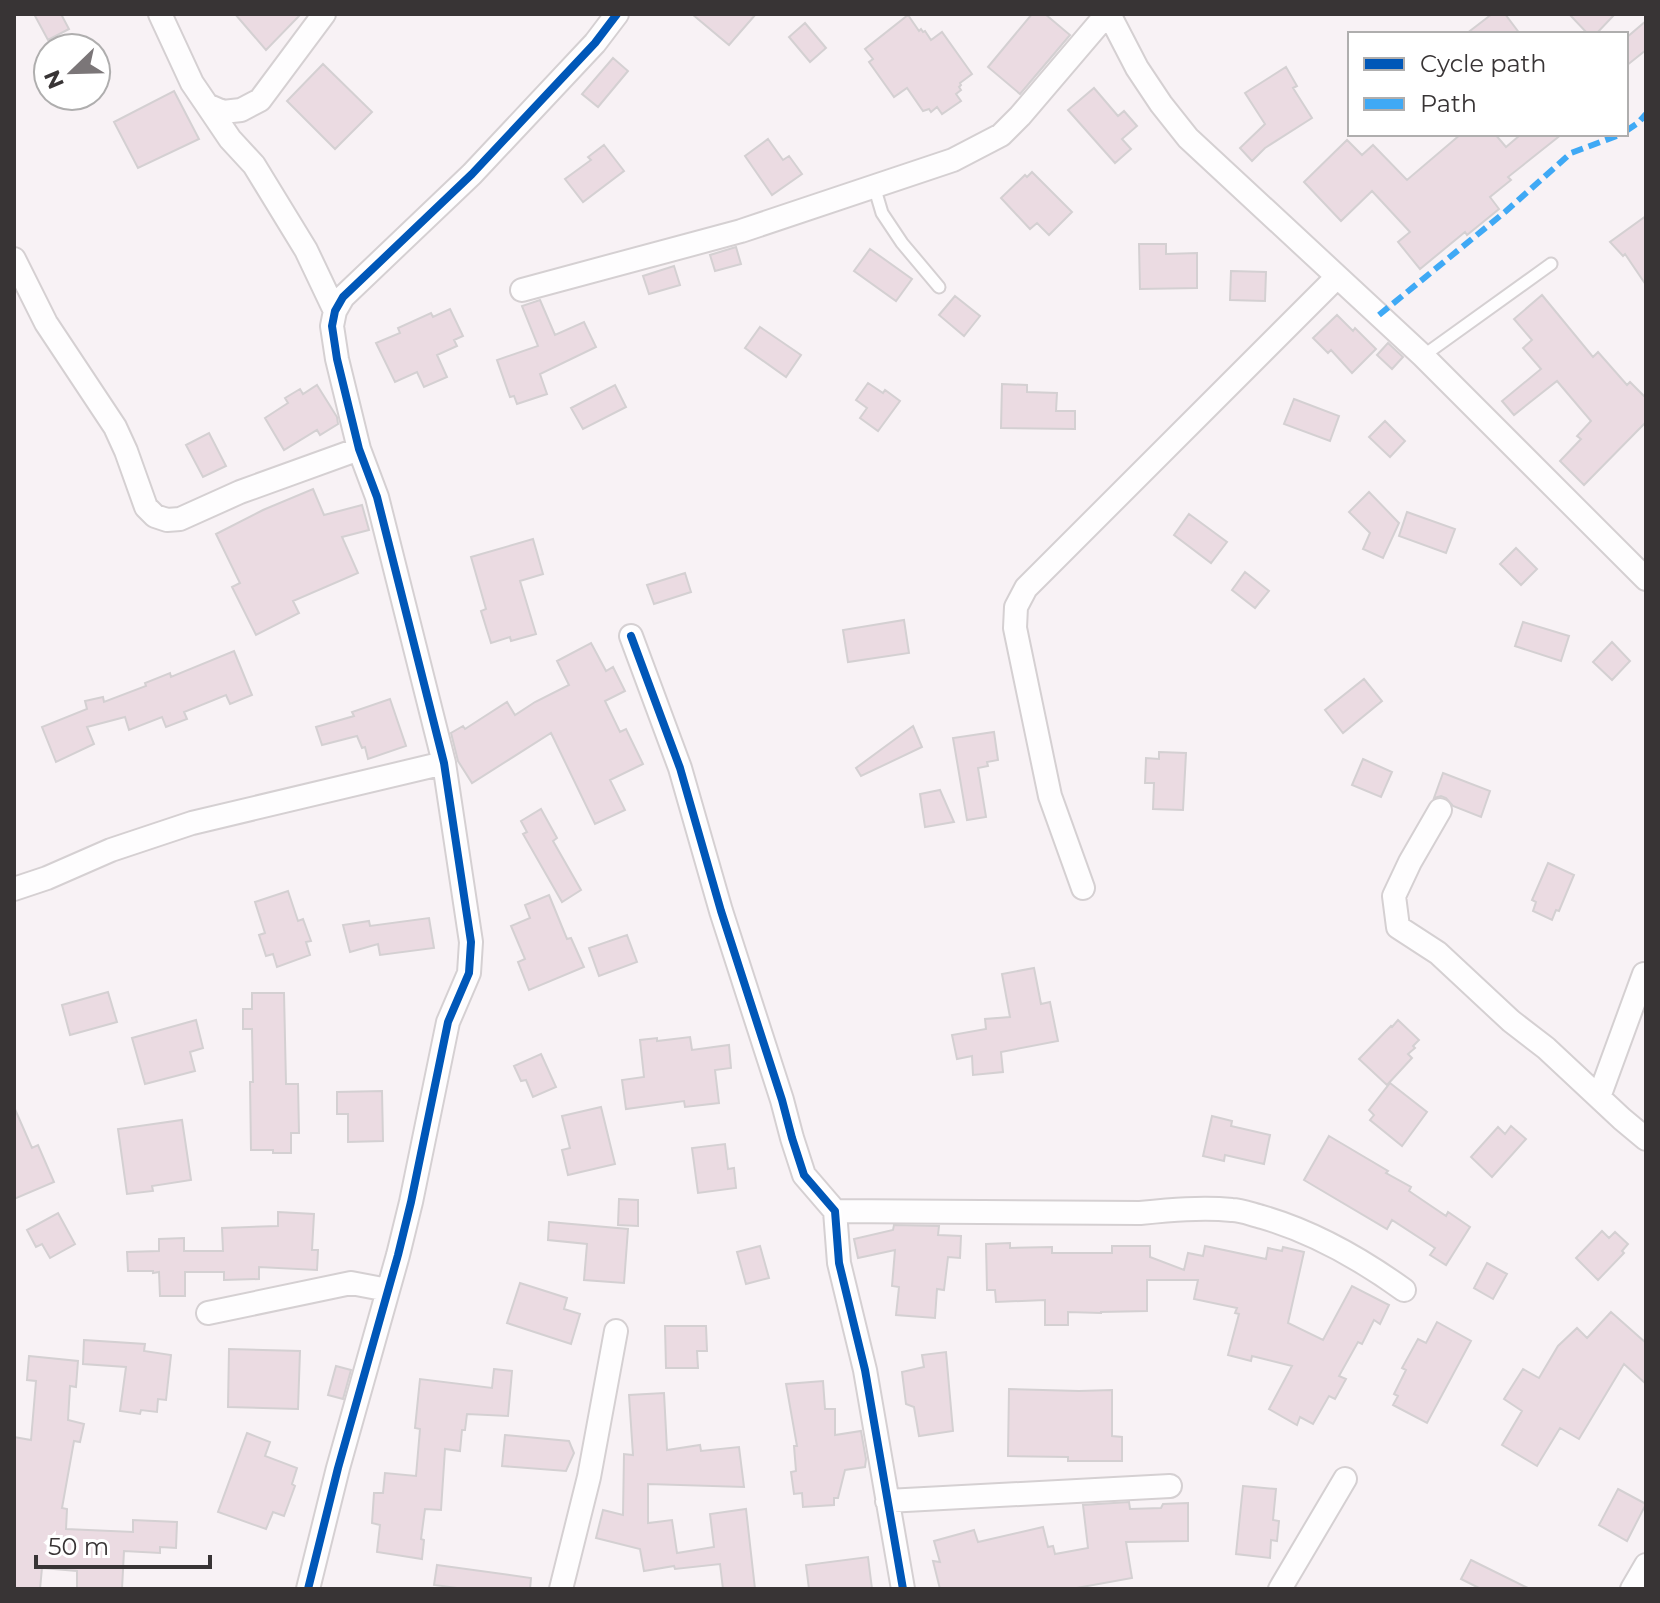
<svg xmlns="http://www.w3.org/2000/svg" width="1660" height="1603" viewBox="0 0 1660 1603" font-family="Montserrat,sans-serif">
<style>
.building{fill:#ebdbe2;stroke:#d4d0d2;stroke-width:2}
.lines{fill:none;stroke-linecap:round;stroke-linejoin:round}
.service-casing{stroke:#d5d0d2;stroke-width:15}
.minor-casing{stroke:#d5d0d2;stroke-width:26}
.service{stroke:#fefdfe;stroke-width:11}
.minor{stroke:#fefdfe;stroke-width:22}
.quiet{stroke:#3fa9f5;stroke-width:6;stroke-dasharray:12 6;stroke-linecap:butt}
.cycleway-casing{stroke:#fff;stroke-width:13}
.cycleway{stroke:#0057b8;stroke-width:8}
</style>
<rect width="100%" height="100%" fill="#f8f2f5"/>
<path class="building" d="M34,14h27l8,15 -21,11z
M235,14h66l-35,36z
M692,14h64l-27,31z
M1032,14h13l25,21 -50,59 -32,-27z
M1492,14h13l15,20h-54z
M1569,14h46l-19,20h-8z
M908,15l11,16 2,-2 2,3 2,-1 6,9 11,-8 30,42 -12,9 1,2 -2,2 2,3 -5,4 5,7 -19,13 -5,-7 -6,5 -2,-3 -6,2 -16,-23 -13,9 -25,-35 4,-3 -8,-10z
M1646,21v29l-20,16v-28z
M805,23l21,25 -16,14 -21,-25z
M613,58l15,13 -30,36 -16,-13z
M323,64l49,48 -37,37 -48,-48z
M1286,67l11,19 -4,2 19,30 -47,30 -13,13 -12,-13 25,-24 -20,-31z
M1094,88l24,28 6,-5 13,15 -15,13 9,10 -16,14 -47,-53z
M174,91l25,48 -61,29 -24,-46z
M1461,134h34l11,13 13,-11 -2,-2h45l-54,43 3,3 -21,17 9,12 -32,26 -2,-3 -45,37 -22,-27 12,-10 -38,-41 -31,30 -37,-39 43,-42 15,15 11,-10 34,35z
M768,139l15,21 6,-4 13,18 -30,21 -27,-39z
M604,145l20,26 -41,31 -18,-23 26,-19 -3,-3z
M1032,172l40,40 -23,23 -12,-12 -7,6 -29,-31 24,-23 2,2z
M1646,216v69l-21,-31 -2,2 -13,-14z
M1139,244h27v10l31,-1v35l-57,1z
M736,247l5,17 -26,7 -5,-16z
M870,249l42,30 -16,22 -42,-30z
M674,266l6,19 -31,9 -6,-18z
M1231,271l35,1 -1,29 -35,-1z
M1542,295l51,62 5,-5 29,33 3,-3 16,16v24l-62,63 -24,-24 21,-22 -4,-3 14,-15 -34,-40 -43,34 -12,-14 39,-32 -18,-21 9,-8 -18,-21z
M955,296l25,20 -16,20 -25,-21z
M540,300l15,35 29,-13 12,25 -56,27 7,20 -30,10 -3,-8 -4,1 -13,-37 41,-14 -16,-40z
M450,309l13,27 -9,4 3,6 -20,9 10,22 -23,10 -7,-15 -22,10 -19,-39 24,-10 -2,-5 33,-15 2,4z
M1337,315l16,16 2,-3 21,21 -24,24 -21,-23 -3,3 -15,-15z
M760,327l41,28 -15,22 -41,-29z
M1388,343l15,14 -11,12 -15,-14z
M868,383l15,10 2,-3 15,11 -22,30 -18,-13 7,-10 -11,-8z
M1002,384l25,1v7l30,1 -1,18h19v18l-74,-1z
M317,385l20,32 1,7 -18,11 -3,-5 -33,20 -19,-32 23,-15 -3,-5 15,-9 3,5z
M615,385l11,22 -43,22 -12,-21z
M1294,399l45,17 -9,25 -46,-17z
M1385,421l20,20 -15,16 -21,-20z
M209,433l17,33 -23,11 -17,-32z
M313,489l11,26 38,-10 7,25 -27,7 16,36 -65,28 6,12 -43,22 -24,-48 8,-4 -24,-49 47,-24z
M1369,492l30,31 -16,35 -20,-9 7,-16 -21,-21z
M1407,512l48,17 -9,24 -47,-17z
M1189,514l38,28 -16,21 -37,-28z
M533,539l10,35 -23,7 16,53 -25,7 -1,-4 -19,6 -10,-32 5,-2 -15,-52z
M1516,548l21,21 -16,16 -21,-21z
M1245,572l24,19 -14,17 -23,-18z
M685,573l6,19 -37,12 -7,-19z
M904,620l5,33 -61,9 -5,-32z
M1523,622l46,14 -8,25 -46,-15z
M1612,642l18,19 -18,19 -19,-18z
M591,643l15,28 7,-4 12,24 -20,10 15,31 6,-3 17,35 -33,16 15,30 -30,14 -44,-91 -79,50 -14,-22 -7,-28 12,-7 2,3 42,-27 8,13 20,-13 34,-17 -12,-24z
M234,651l18,44 -22,9 -4,-9 -42,17 3,7 -21,8 -4,-10 -33,13 -4,-13 -38,10 7,17 -38,18 -14,-35 45,-18 -2,-8 18,-4 1,5 42,-16 -1,-3 25,-10 1,4z
M1364,679l18,22 -39,32 -18,-23z
M390,699l16,47 -38,13 -3,-12 -3,1 -5,-12 -35,9 -6,-18 38,-11 -2,-4z
M913,726l9,21 -61,29 -5,-8z
M994,732l4,28 -11,2 1,4 -10,2 8,49 -19,3 -14,-82z
M1159,752l27,1 -3,57 -30,-1 1,-26h-9l1,-25 13,1z
M1363,759l29,13 -11,25 -29,-12z
M1443,773l47,18 -9,26 -28,-11 -7,-8 -5,-2 -7,2z
M940,790l14,32 -29,5 -5,-33z
M541,809l16,29 -4,3 28,49 -19,12 -39,-68 4,-2 -6,-11z
M1548,863l26,12 -15,36 -3,-1 -4,10 -19,-9 3,-9 -4,-2z
M288,891l10,30 5,-2 8,22 -5,1 4,13 -33,12 -4,-13 -7,2 -7,-21 6,-2 -10,-31z
M549,895l18,44 4,-1 13,29 -55,23 -11,-28 7,-3 -14,-33 19,-8 -5,-13z
M429,918l5,30 -54,7 -2,-11 -28,8 -7,-27 26,-4 1,5z
M627,935l10,27 -38,14 -10,-28z
M1034,968l7,36 9,-2 8,39 -57,11 2,20 -30,3 -1,-19 -15,3 -5,-24 34,-6 -1,-10 25,-2 -8,-43z
M108,992l9,30 -47,13 -8,-30z
M252,993h32l2,91h12l1,49h-8v20h-18v-3h-22l-1,-68h3l-1,-53h-9v-20h9z
M196,1020l7,28 -13,4 5,19 -50,13 -13,-46z
M1398,1020l21,20 -6,6 2,2 -7,6 4,4 -25,27 -28,-26 32,-33 1,1z
M690,1037l2,13 37,-5 2,23 -16,2 4,33 -34,4 -1,-6 -58,8 -4,-29 22,-3 -4,-37 17,-2v3z
M541,1054l15,33 -23,10 -7,-17 -5,1 -7,-15z
M1390,1083l37,29 -25,34 -32,-26 4,-5 -5,-5z
M382,1091l1,50 -35,1v-28h-11v-22z
M14,1107l18,41 6,-3 16,37 -40,17z
M601,1107l14,57 -47,11 -6,-25 8,-2 -8,-32z
M1212,1116l20,5 -1,5 39,9 -6,29 -39,-9 -1,6 -21,-5z
M182,1120l9,60 -39,6 1,5 -26,3 -9,-65z
M1511,1126l15,13 -34,38 -21,-20 27,-30 7,7z
M1329,1136l59,35 -2,2 25,14 -2,4 37,25 2,-4 22,15 -24,38 -16,-10 5,-7 -43,-28 -5,9 -83,-49z
M725,1144l3,25 6,-1 2,20 -38,5 -6,-45z
M619,1199l19,1v26l-20,-1z
M278,1212l36,2 -2,36h6l-1,20 -58,-3v12l-35,1v-8h-39v24h-25l-1,-24 -6,1v-2h-25l-1,-19 32,-1v-12l25,-1v13h39l-1,-23 56,-2z
M58,1213l17,31 -25,14 -8,-14 -6,3 -9,-17z
M549,1222l79,7 -4,54 -40,-3 3,-36 -39,-4z
M894,1225l45,1 -1,9 23,1 -1,22 -12,-1 -4,33 -7,-1 -2,29 -39,-3 3,-28 -7,-1 3,-36 -37,8 -4,-19 39,-9z
M1602,1231l7,7 6,-6 13,12 -6,7 2,2 -26,27 -22,-22z
M1010,1243v5l42,-1v6h60v-7h38v11l34,13 4,-17 15,3 2,-10 61,13 2,-11 14,3 1,-4 21,5 -16,71 35,17 29,-54 37,19 -9,19 -6,-4 -12,24 -4,-2 -19,34 7,3 -11,20 -6,-3 -16,28 -13,-7 -3,8 -28,-16 23,-43 -40,-10 -1,5 -23,-6 11,-41 -4,-1 2,-5 -43,-9 4,-19h-51v31l-46,1v1l-33,-1v13h-23v-25l-49,2 -1,-12h-8l-1,-46z
M760,1246l9,32 -23,6 -9,-32z
M1487,1263l20,11 -14,25 -19,-11z
M520,1283l47,15 -3,11 16,5 -9,30 -64,-21z
M1611,1312l35,31v41l-22,-20 -45,75 -19,-11 -23,38 -35,-21 20,-34 -18,-12 19,-30 16,9 19,-32 19,-18 10,10z
M1437,1322l34,19 -44,82 -34,-18 5,-9 -4,-2 12,-24 -4,-2 16,-29 8,4z
M665,1326h41l1,25h-10l1,17h-32z
M84,1340l61,4 -1,7 27,4 -5,45 -8,-1 -1,13 -16,-2 -1,4 -20,-3 6,-44 -43,-3z
M229,1349l71,2 -2,58 -70,-2z
M946,1352l7,79 -34,5 -5,-29 -8,-3 -4,-32 22,-5 -2,-12z
M29,1356l49,5 -2,26 -6,-1 -2,34 16,4 -4,18 -6,-1 -12,67 5,1 -1,20 67,3v-12l44,2 -1,26 -16,-1v6l-36,-2 -2,38h-45v-18l-35,-3 -2,21h-26v-152l17,3 5,-59 -9,-1z
M336,1366l15,4 -8,29 -15,-4z
M494,1369l18,2 -4,45 -41,-2 -2,16h-3l-2,21 -15,-2 -4,61 -16,-1 -4,30 3,1 -2,19 -45,-7 3,-27 -8,-2 2,-30h9l2,-20 31,3 4,-47 -5,-1 5,-49 72,9z
M823,1381l2,28h10v26l26,-4 5,28 -1,8 -20,3 -7,28h-4v7l-31,2 -1,-14 -8,1 -3,-22 5,-1 -2,-25h3l-11,-62z
M1009,1389l70,2 33,-1v46l10,1v24h-54v-4l-60,-1z
M664,1393l3,57 33,-5 1,6 38,-4 5,40 -96,-3v39l24,-3 5,33 37,-6 -4,-33 36,-5 9,80h-32l-3,-25 -45,5 -1,-3 -30,5 -4,-22 -44,-11 7,-28 20,5 1,-61 9,1 -4,-60z
M247,1433l23,9 -5,14 32,12 -5,16 3,2 -11,30 -11,-4 -7,17 -48,-17z
M505,1435l64,6 5,12 -8,18 -64,-5z
M1243,1486l33,3 -3,31 6,1 -2,20 -6,-1 -1,18 -34,-4z
M1618,1489l28,15 -19,37 -28,-16z
M1129,1502l1,7 31,-1 2,-4 25,-1v38l-62,1 6,36 -61,11h-131l-7,-28 7,1 -6,-21 40,-11 4,12 65,-15 5,20 5,-1 2,8 33,-6 -5,-43z
M868,1557l4,32h-63l-3,-24z
M1471,1560l59,29h-49l-20,-10z
M437,1565l94,13 -1,11h-65l-31,-4z"/>
<g class="lines">
<g class="service-casing">
<path id="service" d="M874,186l8,27 20,30 37,44
M1423,356l128,-92"/>
</g>
<g class="minor-casing">
<path id="minor" d="M160,14l32,69 15,22 16,7 18,-2 19,-10 64,-86
M1109,14l28,54 24,36 27,34 235,218 223,223
M207,105l23,34 24,26 52,85 29,61
M14,259l32,64 69,104 11,24 20,56 9,9 12,4 13,-1 60,-27 119,-43
M522,290l219,-59 212,-71 48,-25 19,-19 87,-102
M631,636l49,132 41,143 61,189 10,38 12,37 31,36 4,52 26,107 38,219
M1440,810l-30,52 -16,34 4,31 40,26 73,68 35,27 76,71 24,20
M1083,888l-33,-92 -35,-168 1,-21 10,-19 311,-311
M14,889l33,-11 64,-28 81,-27 252,-60
M1599,1097l45,-123
M835,1211l305,2c30,-3 62,-6 92,-3 10,0 21,5 30,7 52,15 99,42 142,73
M208,1313l143,-30 37,7
M887,1501l283,-15
M308,1589l30,-121 60,-213 13,-53 37,-180 21,-49 2,-31 -27,-179 -67,-266 -18,-48 -22,-90 -5,-33 3,-15 8,-14 129,-123 123,-131 22,-29
M561,1589l28,-112 27,-146
M1280,1589l65,-110
M1632,1589l14,-24"/>
</g>
<use href="#service" class="service"/>
<use href="#minor" class="minor"/>
<path class="quiet" d="M1626,131l12,-8 8,-9
M1379,315l126,-103 66,-59 51,-19"/>
<g class="cycleway-casing">
<path id="cycleway" d="M631,636l49,132 41,143 61,189 10,38 12,37 31,36 4,52 26,107 38,219
M308,1589l30,-121 60,-213 13,-53 37,-180 21,-49 2,-31 -27,-179 -67,-266 -18,-48 -22,-90 -5,-33 3,-15 8,-14 129,-123 123,-131 22,-29"/>
</g>
<use href="#cycleway" class="cycleway"/>
</g>
<rect width="1660" height="1603" fill="none" stroke="#383435" stroke-width="32"/>
<rect x="1348" y="32" width="280" height="104" fill="#ffffff" stroke="#afaeae" stroke-width="2"/>
<rect x="1364" y="58" width="40" height="12" fill="#0057b8" stroke="#afaeae" stroke-width="2"/>
<text x="1420" y="72" font-size="24" fill="#383435">Cycle path</text>
<rect x="1364" y="98" width="40" height="12" fill="#3fa9f5" stroke="#afaeae" stroke-width="2"/>
<text x="1420" y="112" font-size="24" fill="#383435">Path</text>
<g transform="translate(72 72) rotate(247)"><circle r="38" fill="#ffffff" stroke="#afaeae" stroke-width="2"/>
<path d="M0-6L14 30L0 20L-14 30Z" fill="#7b7678"/>
<text y="-12" font-size="22" font-weight="bold" text-anchor="middle" fill="#383435">N</text>
</g>
<path d="M36 1555v12h174v-12" fill="none" stroke="#383435" stroke-width="4"/>
<text x="48" y="1555" font-size="24" fill="#383435" stroke="#ffffff" stroke-width="6" paint-order="stroke">50 m</text>
</svg>
